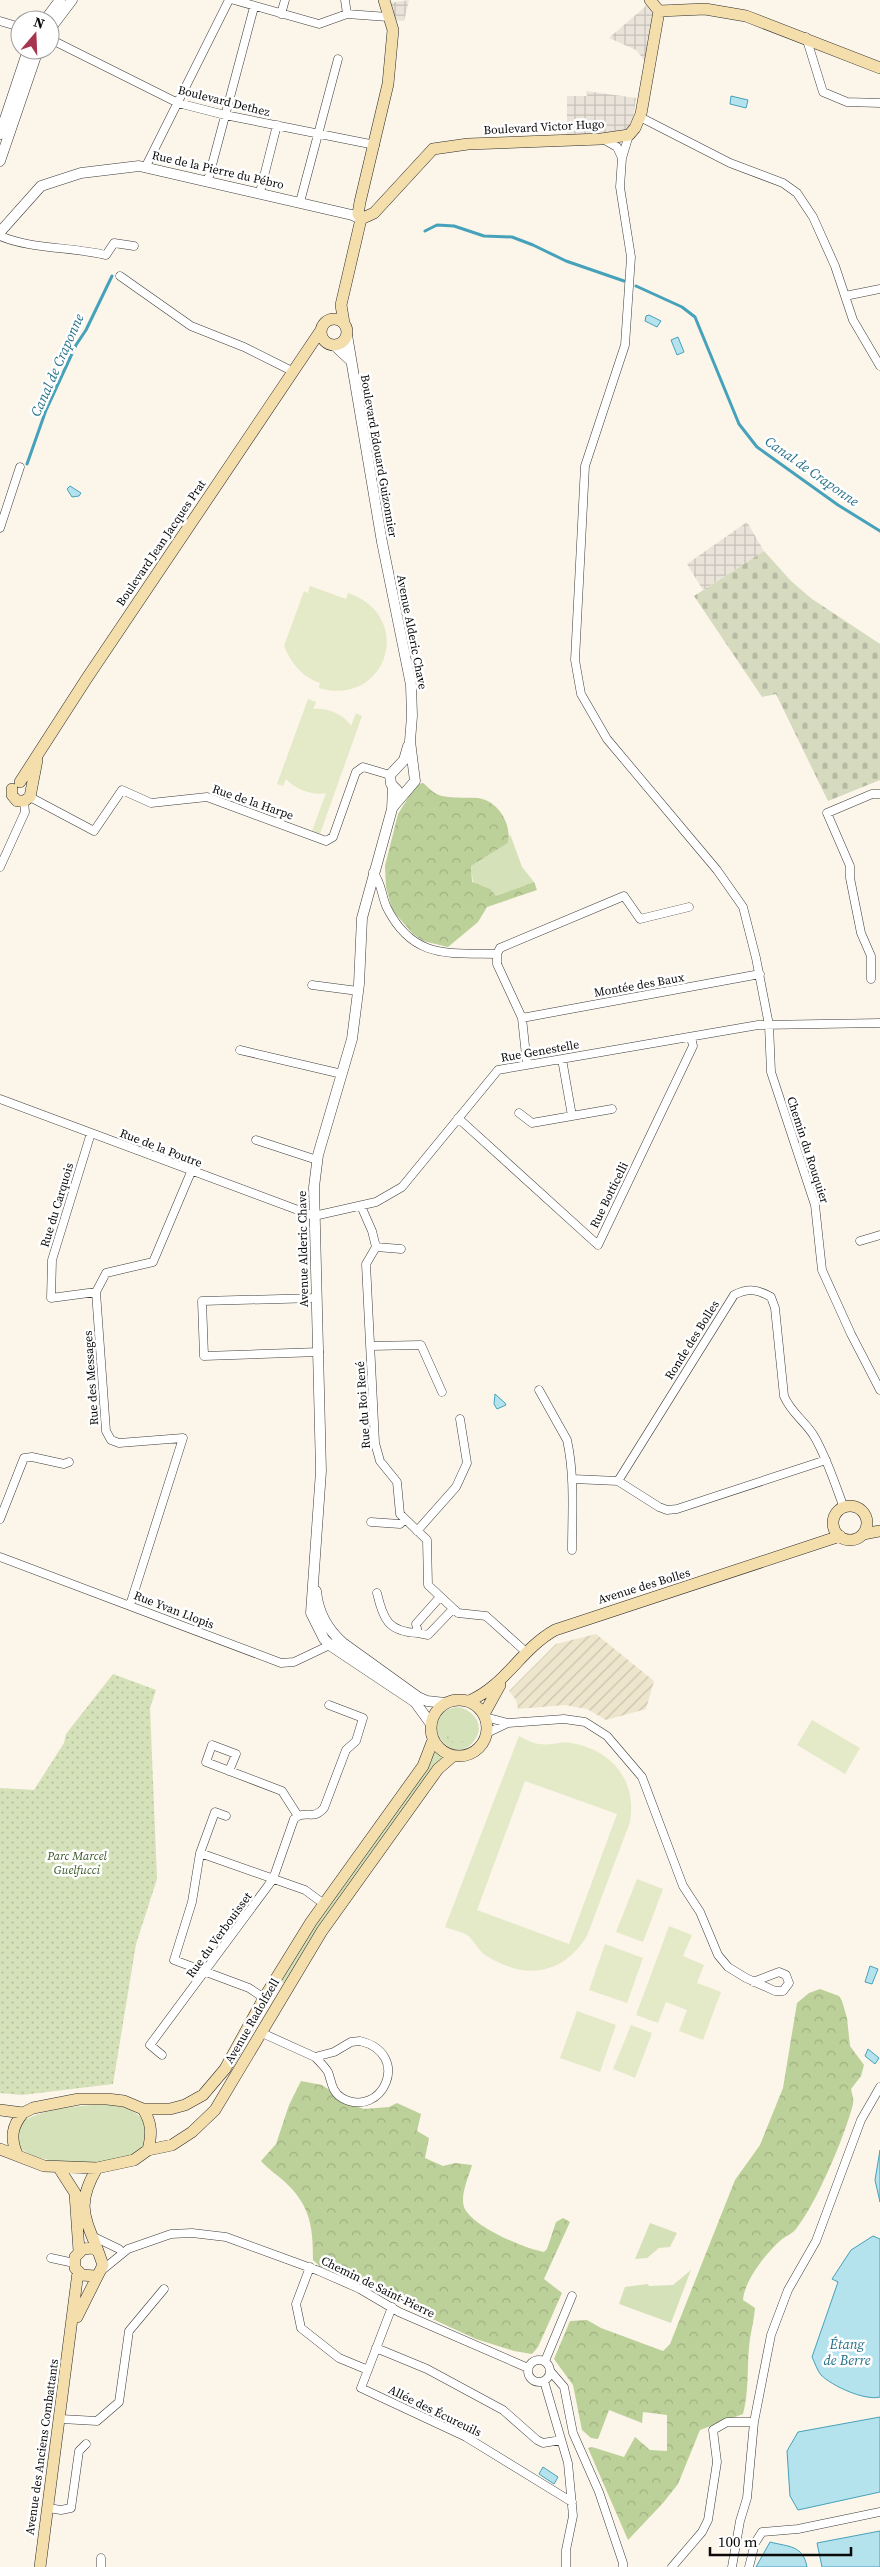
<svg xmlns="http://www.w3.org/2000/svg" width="880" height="2567" viewBox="0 0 880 2567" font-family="'Source Serif 4',serif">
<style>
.farmland{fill:url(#farmland-furrows)}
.grass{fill:#d5e1b8}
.forest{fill:url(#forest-crowns)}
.cemetery{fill:url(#cemetery-stones)}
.park{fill:url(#park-dots)}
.pitch{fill:#e4eac8;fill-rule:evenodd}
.plaza{fill:url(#plaza-grid)}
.water{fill:#b4e2ed;stroke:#45a2ba}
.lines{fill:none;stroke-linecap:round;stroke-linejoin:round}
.stream{stroke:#45a2ba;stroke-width:3}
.minor-casing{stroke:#3c3c3c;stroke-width:9}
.tertiary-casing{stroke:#3c3c3c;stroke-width:11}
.secondary-casing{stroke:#2b2b2b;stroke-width:12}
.minor{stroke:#fff;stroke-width:8}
.tertiary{stroke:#fff;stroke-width:10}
.secondary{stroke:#f4deac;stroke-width:11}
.labels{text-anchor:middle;stroke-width:5;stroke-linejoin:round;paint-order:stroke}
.street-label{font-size:12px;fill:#090909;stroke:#fff}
.park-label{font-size:12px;font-style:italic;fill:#385724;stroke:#fff}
.water-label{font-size:14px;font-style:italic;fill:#257189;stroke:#fff}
</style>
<defs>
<pattern id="farmland-furrows" width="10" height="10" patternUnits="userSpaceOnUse" patternTransform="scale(1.25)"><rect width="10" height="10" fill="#eee5cd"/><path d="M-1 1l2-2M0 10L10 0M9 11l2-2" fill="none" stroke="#cbc3af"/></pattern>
<pattern id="forest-crowns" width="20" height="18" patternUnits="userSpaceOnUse" patternTransform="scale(1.25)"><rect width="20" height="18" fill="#bcd099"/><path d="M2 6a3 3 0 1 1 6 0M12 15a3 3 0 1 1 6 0" fill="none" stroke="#a0b182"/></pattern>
<pattern id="cemetery-stones" width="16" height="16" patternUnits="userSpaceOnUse" patternTransform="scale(1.25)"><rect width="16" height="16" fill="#d6dabe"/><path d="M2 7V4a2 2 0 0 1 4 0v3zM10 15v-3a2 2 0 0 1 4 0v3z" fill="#b6baa2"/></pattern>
<pattern id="park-dots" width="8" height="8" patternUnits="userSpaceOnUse" patternTransform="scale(1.25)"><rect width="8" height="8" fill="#d5e1b8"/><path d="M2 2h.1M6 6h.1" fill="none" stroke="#b6c09d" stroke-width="1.8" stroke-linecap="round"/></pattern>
<pattern id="plaza-grid" width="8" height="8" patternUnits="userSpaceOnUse" patternTransform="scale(1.25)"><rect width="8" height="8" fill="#eae3da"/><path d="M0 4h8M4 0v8" fill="none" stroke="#c7c1ba"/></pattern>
</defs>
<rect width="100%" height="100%" fill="#fcf5e9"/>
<path class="farmland" d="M596,1634l58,47 -8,28 -40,11 -19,-11 -22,-4 -47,4 -2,-9 -7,-9 47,-47z"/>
<path class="grass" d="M510,834l12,33 12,15 -38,14 -23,-13 -2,-17 37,-23z
M458,1707c16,3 28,19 16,34 -24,31 -61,-28 -16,-34z
M434,1751l9,7 -158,225 -7,-2 27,-43z
M106,2104c16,1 26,5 38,16l4,23c-3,4 -7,9 -11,12 -23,13 -103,12 -120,-10l3,-22c23,-15 59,-17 86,-19z
M650,2223l27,10 -7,14 -11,1 -12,10 -12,1z
M691,2270l-20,53 -52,-19 6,-17 23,-3 1,2 24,-1z"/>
<path class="forest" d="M423,783c5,4 10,10 16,12 12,4 27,2 39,3 21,3 34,27 30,45l-37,23 1,16 18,7 6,7 38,-14 3,8 -50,17 -9,15 -30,25 -25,-6 -10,-7 -21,-24 -6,-23 -1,-21 13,-52 18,-29z
M820,1989l19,7 3,5 5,17 3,28 14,19 -3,11 -10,13c1,5 3,10 2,15 -8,32 -37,100 -57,125 -4,5 -10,7 -15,11 -14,12 -37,41 -38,60l12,8c-1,13 -5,26 -6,39 -2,23 0,44 -6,67l-43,16 -22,54 -15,19 -35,37 -40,-92 4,-1 32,10 11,-20 15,13 17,1v-36l-24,-3 -1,11 -33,-13 -11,29 -7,-1 -9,-8 -9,-45 -19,-26 16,-38 17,-1 14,8 62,23 7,-7 65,-164 25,-35 23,-57 14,-85 12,-10z
M301,2081l21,4 30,20 12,4 25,-2 8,-4 24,11 -4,17 12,7 -4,20 18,8 12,-3 17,2c-3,11 -12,30 -8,42 7,19 61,42 80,45l3,-3 9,-27 7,-4 7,4 -26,57 18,14 -24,54 -6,7 -18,-3 -38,-12 -48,-22 -35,-22 -7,-7 -28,-4 -27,-8 -18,-16c0,-31 -2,-53 -26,-76 -8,-8 -18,-14 -26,-23l15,-17 13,-39z"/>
<path class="cemetery" d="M764,551l27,30 21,18 68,45v136l-52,21 -52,-107 -14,3 -68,-101z"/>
<path class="park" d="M113,1674l43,16 -6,18 7,171 -21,65 -23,140 -91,11 -22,-2v-305l34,2 30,-47 2,-9z
M442,1729l4,2 5,7 15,3 -8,3 -9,-3z"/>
<path class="pitch" d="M310,586l36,13 2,-6c68,23 39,115 -29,95l1,-5c-19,-7 -28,-19 -36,-37l20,-55 4,2z
M308,699l8,3 -3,7c14,-2 31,5 38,17l5,-13 6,3 -42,118 -8,-3 14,-38c-13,3 -32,-4 -40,-14l-3,7 -6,-2z
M812,1720l48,28 -15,26 -48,-29z
M519,1736c6,3 15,8 21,8 10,2 20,-3 31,-1 41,7 66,37 59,79l-43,114c-25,40 -63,44 -102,19 -7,-5 -11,-15 -18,-20 -6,-4 -15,-5 -22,-8zM525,1781l92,33 -48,130 -92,-34z
M637,1879l26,10 -20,53 -27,-10z
M669,1926l23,9 -9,21 21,9 -7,18 24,9 -18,48 -24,-9 8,-21 -21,-8 -8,21 -22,-8z
M605,1944l38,14 -16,45 -38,-13z
M577,2011l39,14 -16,47 -40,-14z
M631,2025l21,8 -17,45 -22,-9z"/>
<path class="plaza" d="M409,0l-5,21 -10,-1 -6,-17z
M647,5l9,7 -11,49 -9,-11 -27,-12z
M586,91l50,7 -3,21 -6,10 -10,3 -50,3v-39h20z
M747,522l17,29 -61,39 -16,-26z"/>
<path class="water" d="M731,96l17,4 -2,8 -16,-4z
M649,315l12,6 -4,6 -12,-6 1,-5z
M678,337l6,15 -7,3 -6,-15z
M70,486l11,7 -2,3 -7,1 -5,-8z
M495,1394l10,9 1,2 -9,4 -3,-5z
M870,1966l8,3 -6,15 -7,-2z
M868,2049l11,9 -4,6 -10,-8z
M880,2150v52l-5,-22z
M873,2236l7,3v158c-15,4 -48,-11 -59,-22 -4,-5 -6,-12 -9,-18l26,-75 -6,-3 19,-29z
M880,2417v75l-82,18 -8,-14 -3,-45 11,-19z
M543,2467l15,10 -4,7 -15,-10z
M880,2531v36h-58l-5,-24z
M770,2542c19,5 33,3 37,25h-51z"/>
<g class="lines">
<path class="stream" d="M425,231l12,-6 17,1 30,10 28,1 21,8 33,16 58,20
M636,286l46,21 13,10 44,107 18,23 81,58 42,26
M27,464l19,-54 30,-65 10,-15 26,-54"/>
<g class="minor-casing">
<path id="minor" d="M234,0l85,24 28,-10 41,3
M345,0l2,14
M281,14l4,-14
M0,21l20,6
M806,37l17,55 24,10 33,1
M50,39l128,64 47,12 150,30
M640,117l90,46 53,20 14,10 16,24 22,49 18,54 27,46
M629,135l-7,23 -2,29 11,70 -6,88 -40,121 -10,194 6,34 26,45 110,131 26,37 13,51 13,67 2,47 44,133 7,65 29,64 29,56
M603,139l14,8 5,11
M146,166l83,-166
M208,180l46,-173
M260,192l17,-67
M300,202l38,-143
M0,236c30,13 72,11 106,19l8,-12 20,3
M120,276l71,50 53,21 48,24
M845,296l35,-7
M0,528l20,-61
M30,797l64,34 28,-41 29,13 56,-6 119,44 7,-4 23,-65 7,-5 27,8
M0,867l25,-55 -1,-11
M373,872c9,11 8,23 14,36 26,51 60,45 110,46
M871,979v-23l-10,-23 -11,-55v-12l-23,-53 45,-19h8
M312,985l46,6
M522,1018l238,-44
M240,1050l102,24
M562,1059l10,57
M527,1065l-5,-47 -25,-54v-10l3,-6 124,-52 16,23 49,-12
M0,1099l314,117 62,-14 26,-15 96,-117 260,-45 122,-2
M519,1113l13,10 80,-14
M458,1118l140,127 95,-199 -2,-9
M91,1133l-39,127 -1,38 45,-6
M256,1140l61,20
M361,1206l11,25 4,16 -10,17 9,179 5,18 17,21 3,32 27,26 1,45 30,28 28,3 40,36
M860,1241l20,-6
M376,1247l25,2
M317,1298l-115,3 2,55 115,-4
M370,1346l51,-1 21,47
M539,1390l28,50c8,36 5,73 5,110
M573,1479l45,2 41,26 8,3 10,-1 149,-49
M618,1481l116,-186c14,-7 23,-6 37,2l4,11 9,88c7,17 21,25 30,40 13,22 21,48 30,72
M0,1519l24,-61 8,-1 32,7 5,-2
M371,1522l29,2 5,-5
M417,1531l39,-44 11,-24 -7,-44
M0,1557l281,106 13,-1 40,-19
M377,1593c6,26 11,39 41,40
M440,1597l-24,27 2,9 10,2 25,-26
M130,1605l53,-167 -64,5 -8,-3 -5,-9 -10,-139 10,-19 47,-11 38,-90
M485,1717l23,6
M487,1733l21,-10 56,-4 21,3 22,14 35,41 41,109 17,26 18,43 10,12 18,11 29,13h8l6,-8 -3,-8 -7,-3 -26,10
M229,1771l7,-17 -24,-9 -6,17 76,29 16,25
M226,1816l-11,-4 -15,41 -8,49 -18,58 75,28 15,10
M298,1816c11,-4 17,3 26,-8l22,-58 10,-9 7,-23 -34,-13
M200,1853l105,37 19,14
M262,2033l53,24
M360,2041c53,13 22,79 -18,57 -11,-7 -10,-16 -14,-26 -3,-5 -9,-11 -13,-15l19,-5 17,-10z
M162,2055l-12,-10 123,-166 21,-60 4,-3
M92,2236l27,13
M51,2258l23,5
M310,2267l-14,37 5,24 38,30 29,12
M101,2271l27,-22 43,-15 21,-1 34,4 93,34 41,18 39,23 129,56
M392,2307l-31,81 105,49 106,65
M376,2348l51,21 76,41 34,30 6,3 18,-3
M528 2371a11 11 0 1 1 22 0a11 11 0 1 1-22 0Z
M545,2361l27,-65
M551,2372l13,15 9,46 26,59 24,71v4
M544,2381l24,82 5,53 -7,34v17
M61,2419l36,2 22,-19 10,-71 35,-42
M48,2508l13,2 10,-2 8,-57 7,-7
M101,2558v9
M672,2567l30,-35 6,-12 9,-58 -4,-32 14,-8h27
M732,2567l8,-46 7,-23 7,-76 17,-87 17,-45 28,-49 45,-121 19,-33
M749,2567l6,-24 7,-11 36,-3 82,-17"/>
</g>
<g class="tertiary-casing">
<path id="tertiary" d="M45,20l15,-20
M50,29l22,-29
M0,134l28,-84
M0,161l38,-111
M0,232l41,-46 40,-13 58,-7 213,49 9,4
M347,335l35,207 29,143 1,31 -2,25 5,40 -23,27
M334,345l15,14
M393,788l-1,21 -30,109 -3,66 -7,55 -34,116 -4,32 7,284 -10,142 13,26 7,7 84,56 16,22
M397,790l-6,-6 -1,-9 14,-15 4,-14
M316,1591c2,22 11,38 27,52l75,54 9,4 18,2"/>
</g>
<g class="secondary-casing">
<path id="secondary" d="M650,0l9,11
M659,11l46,-2 41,7 134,52
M361,219l13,-6 59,-64 35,-5 133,-5 28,-4 6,-7 6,-14 18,-103
M321 332a13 13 0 1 1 26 0a13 13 0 1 1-26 0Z
M344,323l-3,-18 20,-86 -3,-5 2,-12 28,-118 5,-54 -9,-30
M20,782l67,-104 234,-348
M12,789v6l5,6h7l6,-4 7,-37
M833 1523a17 17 0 1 1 34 0a17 17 0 1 1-34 0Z
M863,1534l17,-3
M431 1728a28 28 0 1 1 56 0a28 28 0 1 1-56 0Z
M469,1701c36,-15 52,-52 86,-71l285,-94
M484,1714l16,-29
M143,2109c9,14 9,25 5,41
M0,2110l23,3 10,-5 46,-9h28l17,2 19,8h27l15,-4 18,-10 22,-26 39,-71 47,-76 112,-156 10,-26
M0,2149l44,17 53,2 37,-8 14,-10 24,-5 20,-13 23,-22 107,-179 116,-162 15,-13
M17,2154c-7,-16 -5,-28 6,-41
M59,2168l16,25 4,58
M97,2168c-21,36 -13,48 1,83
M77,2317l26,-52 -5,-14 -6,-3 -9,1 -8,8v11l7,7 13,1
M40,2567l38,-295"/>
</g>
<use href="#minor" class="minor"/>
<use href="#tertiary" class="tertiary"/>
<use href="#secondary" class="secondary"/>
</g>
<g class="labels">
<g class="street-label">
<text transform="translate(224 101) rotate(14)" y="4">Boulevard Dethez</text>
<text transform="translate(544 127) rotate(-3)" y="4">Boulevard Victor Hugo</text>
<text transform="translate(218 170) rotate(13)" y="4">Rue de la Pierre du Pébro</text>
<text transform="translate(379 456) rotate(80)" y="4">Boulevard Edouard Guizonnier</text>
<text transform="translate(161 543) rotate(-56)" y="4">Boulevard Jean Jacques Prat</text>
<text transform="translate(412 632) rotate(79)" y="4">Avenue Alderic Chave</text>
<text transform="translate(253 802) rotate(19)" y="4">Rue de la Harpe</text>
<text transform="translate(639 985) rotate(-10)" y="4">Montée des Baux</text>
<text transform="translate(540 1051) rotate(-10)" y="4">Rue Genestelle</text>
<text transform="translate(161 1148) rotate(21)" y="4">Rue de la Poutre</text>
<text transform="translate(808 1150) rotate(72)" y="4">Chemin du Rouquier</text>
<text transform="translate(609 1195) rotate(-64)" y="4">Rue Botticelli</text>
<text transform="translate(57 1205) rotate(-73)" y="4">Rue du Carquois</text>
<text transform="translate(303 1249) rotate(-91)" y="4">Avenue Alderic Chave</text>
<text transform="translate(692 1340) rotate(-58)" y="4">Ronde des Bolles</text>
<text transform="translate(91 1378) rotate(-94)" y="4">Rue des Messages</text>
<text transform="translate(363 1405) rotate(-94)" y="4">Rue du Roi René</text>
<text transform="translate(644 1586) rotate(-17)" y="4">Avenue des Bolles</text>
<text transform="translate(174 1610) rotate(21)" y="4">Rue Yvan Llopis</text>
<text transform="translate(219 1935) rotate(-54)" y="4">Rue du Verbouisset</text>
<text transform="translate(252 2021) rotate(-60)" y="4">Avenue Radolfzell</text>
<text transform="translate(378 2287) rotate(26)" y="4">Chemin de Saint-Pierre</text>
<text transform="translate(435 2411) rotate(26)" y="4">Allée des Écureuils</text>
<text transform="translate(42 2447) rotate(-82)" y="4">Avenue des Anciens Combattants</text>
</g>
<g class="park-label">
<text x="77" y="1860">Parc Marcel<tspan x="77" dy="14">Guelfucci</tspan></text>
</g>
<g class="water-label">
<text transform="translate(57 365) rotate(-66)" y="5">Canal de Craponne</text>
<text transform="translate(812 471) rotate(35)" y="5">Canal de Craponne</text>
<text x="847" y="2349">Étang<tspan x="847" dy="16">de Berre</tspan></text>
</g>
</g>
<g transform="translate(35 35) rotate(19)"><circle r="24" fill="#ffffff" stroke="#9d9d9d"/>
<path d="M0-4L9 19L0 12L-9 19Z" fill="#a63550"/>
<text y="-8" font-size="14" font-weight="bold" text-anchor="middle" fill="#090909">N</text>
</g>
<path d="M710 2547v8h141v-8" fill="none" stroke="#090909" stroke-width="2.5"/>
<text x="718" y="2547" font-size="15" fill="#090909" stroke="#ffffff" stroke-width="4" paint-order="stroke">100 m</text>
</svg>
